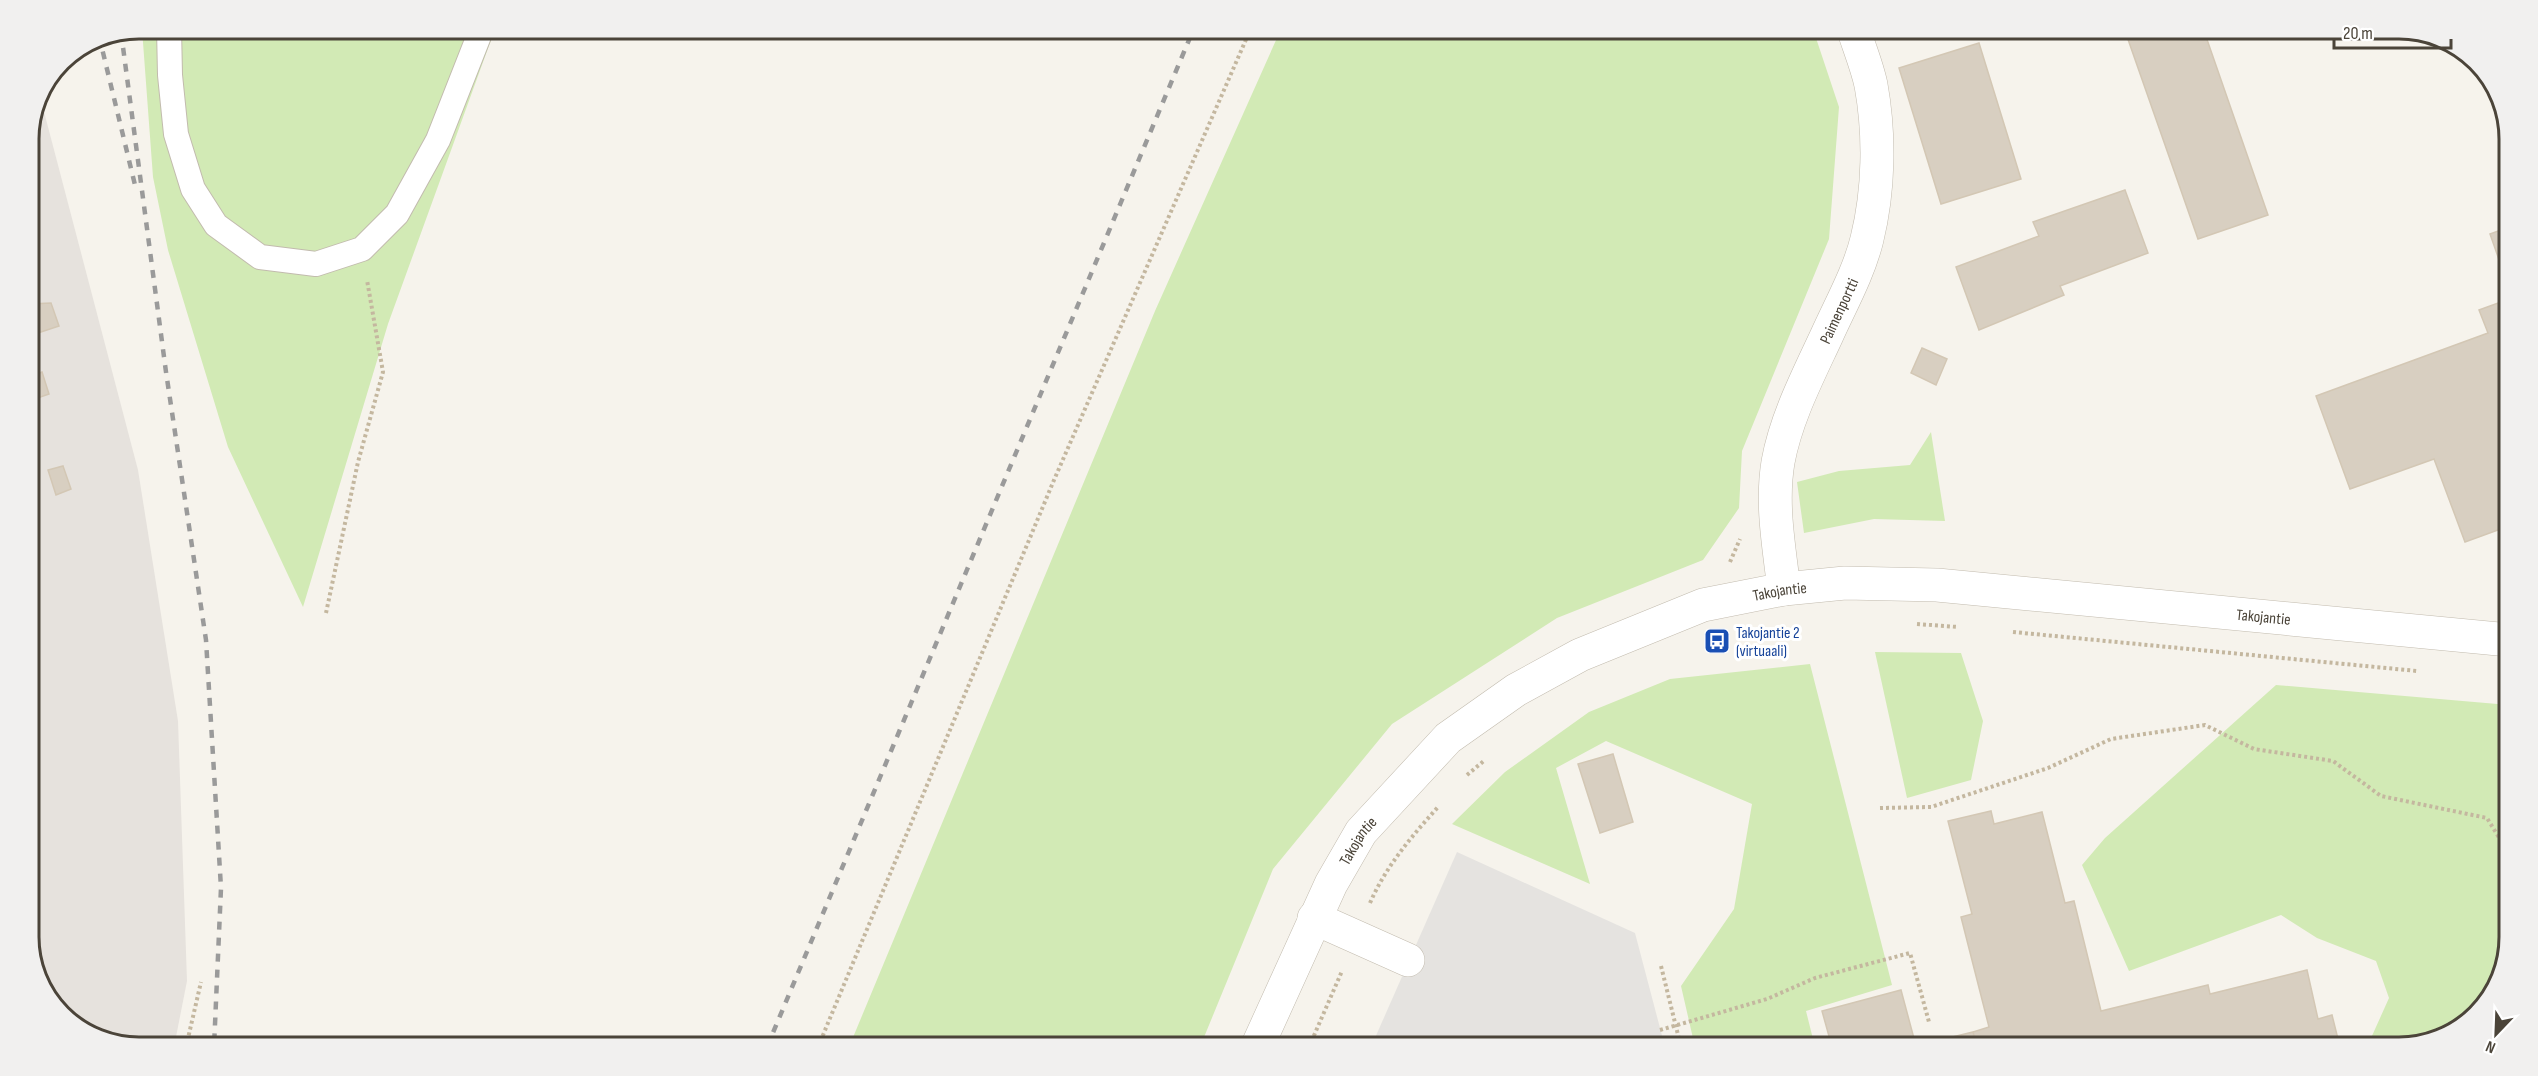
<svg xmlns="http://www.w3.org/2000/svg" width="2538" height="1076" viewBox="0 0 2538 1076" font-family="'Sofia Sans Condensed',sans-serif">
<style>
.industrial{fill:#e6e2dd}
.green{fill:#d2eab5}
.parking{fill:#e5e3e0}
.building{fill:#d8cfc1;stroke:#d3c7b4;stroke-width:1.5}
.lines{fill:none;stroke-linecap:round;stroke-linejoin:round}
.lane-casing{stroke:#c2bbae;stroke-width:26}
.street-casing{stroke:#c2bbae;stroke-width:34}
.path{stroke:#c4b79f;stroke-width:4;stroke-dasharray:3 3;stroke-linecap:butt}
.lane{stroke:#fff;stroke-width:24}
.street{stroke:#fff;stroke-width:33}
.rail{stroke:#9a9a9a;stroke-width:4.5;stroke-dasharray:8 8;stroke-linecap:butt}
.labels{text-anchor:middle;stroke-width:6;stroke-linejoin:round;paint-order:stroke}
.street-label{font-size:16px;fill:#4b4439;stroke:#fff}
.transit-label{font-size:16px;fill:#164399;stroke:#fff;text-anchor:start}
.rim{fill:none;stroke:#4b4439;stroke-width:3}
</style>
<rect width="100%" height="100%" fill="#f6f3ec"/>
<path class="industrial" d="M42,104l96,366 40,251 9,260 -13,66h-35l-42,-8 -46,-35 -22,-59v-813z"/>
<path class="green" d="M142,29h353l-107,295 -85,283 -75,-160 -60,-197 -15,-73z
M1281,29h532l26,78 -10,132 -87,212 -3,57 -36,52 -146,58 -165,106 -119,145 -73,178h-351l306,-736z
M1931,432l14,89 -71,-2 -70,14 -7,-51 42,-11 71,-6z
M1875,652l86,1 22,68 -12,59 -64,18z
M1810,664l82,321 -86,26 8,32 -16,4h-103l-14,-61 53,-77 18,-105 -146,-63 -50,27 34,116 -138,-60 53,-52 84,-60 81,-33z
M2276,685l233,20v232l-8,42 -40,50 -61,18h-33l22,-49 -13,-37 -59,-23 -36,-23 -152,56 -47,-106 23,-27z"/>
<path class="parking" d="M1457,852l178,81 30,114h-294z"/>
<path class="building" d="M2124,28h79l65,187 -70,24z
M1979,43l42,136 -80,25 -42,-136z
M2125,190l23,63 -88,33 4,9 -85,35 -23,-63 83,-31 -6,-14z
M2509,227v61l-19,-54z
M2509,299v227l-44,16 -31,-83 -84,30 -34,-93 172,-63 -9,-23z
M51,303l8,23 -30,10v-32z
M1922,348l25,11 -11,26 -25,-12z
M42,372l7,22 -20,7v-24z
M63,466l8,23 -15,6 -8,-25z
M1613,754l20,68 -33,11 -22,-69z
M1991,811l3,13 48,-12 23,91 9,-2 27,110 107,-26 2,9 97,-24 11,49 14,-4 8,32h-363l-4,-15 16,-5 -28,-110 11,-3 -24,-93z
M1901,990l15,56 57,-14 4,15h-145l-10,-36z"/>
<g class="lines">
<g class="lane-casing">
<path id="lane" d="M169,28l1,47 6,59 17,55 23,36 44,32 56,7 46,-15 35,-35 41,-74 44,-112"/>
</g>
<g class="street-casing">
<g id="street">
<path id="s1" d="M1784,589c-5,-42 -13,-85 -6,-127 8,-44 30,-86 49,-127 14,-31 32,-63 40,-96 12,-49 13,-104 4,-154 -4,-19 -12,-38 -18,-57"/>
<path d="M1314,918l94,42"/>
<path id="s2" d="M1257,1047l74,-163 30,-52 87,-94 68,-48 64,-35 123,-50 81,-16 61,-6 92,2 572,55"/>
</g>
</g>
<path class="path" d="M1730,562l10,-23
M326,613l32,-151 25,-90 -16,-92
M1917,624l41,3
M2013,632l404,39
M1467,775l18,-15
M1880,808l51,-1 117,-39 63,-29 94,-14 49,24 79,12 48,35 106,22 16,26 6,80
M1370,903c16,-37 42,-67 68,-96
M2505,960l-2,-3 6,-23
M1661,966l20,81
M1660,1030l107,-31 48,-21 95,-25 19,69
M186,1047l15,-65
M818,1047l236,-567 197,-452
M1309,1047l33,-76"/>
<use href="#lane" class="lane"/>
<use href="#street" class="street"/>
<path class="rail" d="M121,32l45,340 40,268 15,248 -7,159
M99,36l36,149
M767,1047l427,-1019"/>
</g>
<defs>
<g id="bus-square" transform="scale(1.35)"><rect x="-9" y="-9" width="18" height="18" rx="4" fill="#1a4fb4" stroke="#fff"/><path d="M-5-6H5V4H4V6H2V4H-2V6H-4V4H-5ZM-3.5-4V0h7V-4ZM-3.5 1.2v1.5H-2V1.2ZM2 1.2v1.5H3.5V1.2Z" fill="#fff"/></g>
</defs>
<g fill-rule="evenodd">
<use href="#bus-square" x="1717" y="641"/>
</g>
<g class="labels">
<g class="street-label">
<text dy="6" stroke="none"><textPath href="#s1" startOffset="291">Paimenportti</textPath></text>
<text dy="6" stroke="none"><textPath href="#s2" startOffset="734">Takojantie</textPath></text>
<text dy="6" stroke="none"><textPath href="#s2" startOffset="1220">Takojantie</textPath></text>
<text dy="6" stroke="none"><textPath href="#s2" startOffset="230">Takojantie</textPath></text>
</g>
<g class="transit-label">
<text x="1736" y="638">Takojantie 2<tspan x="1736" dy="18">(virtuaali)</tspan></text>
</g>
</g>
<path d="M0 0H2538V1076H0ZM139 39H2399A100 100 0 0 1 2499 139V937A100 100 0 0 1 2399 1037H139A100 100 0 0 1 39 937V139A100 100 0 0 1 139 39Z" fill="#f1f0ef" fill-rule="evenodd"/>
<path class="rim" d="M139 39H2399A100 100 0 0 1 2499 139V937A100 100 0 0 1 2399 1037H139A100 100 0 0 1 39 937V139A100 100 0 0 1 139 39Z"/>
<g transform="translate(2496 1034) rotate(203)" stroke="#ffffff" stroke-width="4.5" paint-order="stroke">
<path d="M0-4.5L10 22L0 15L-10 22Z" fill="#4b4439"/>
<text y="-9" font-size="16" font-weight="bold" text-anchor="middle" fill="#4b4439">N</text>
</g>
<path d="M2334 39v9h117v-9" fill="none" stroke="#4b4439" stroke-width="3"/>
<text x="2343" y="39" font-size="18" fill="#4b4439" stroke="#ffffff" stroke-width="4.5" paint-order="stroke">20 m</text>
</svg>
